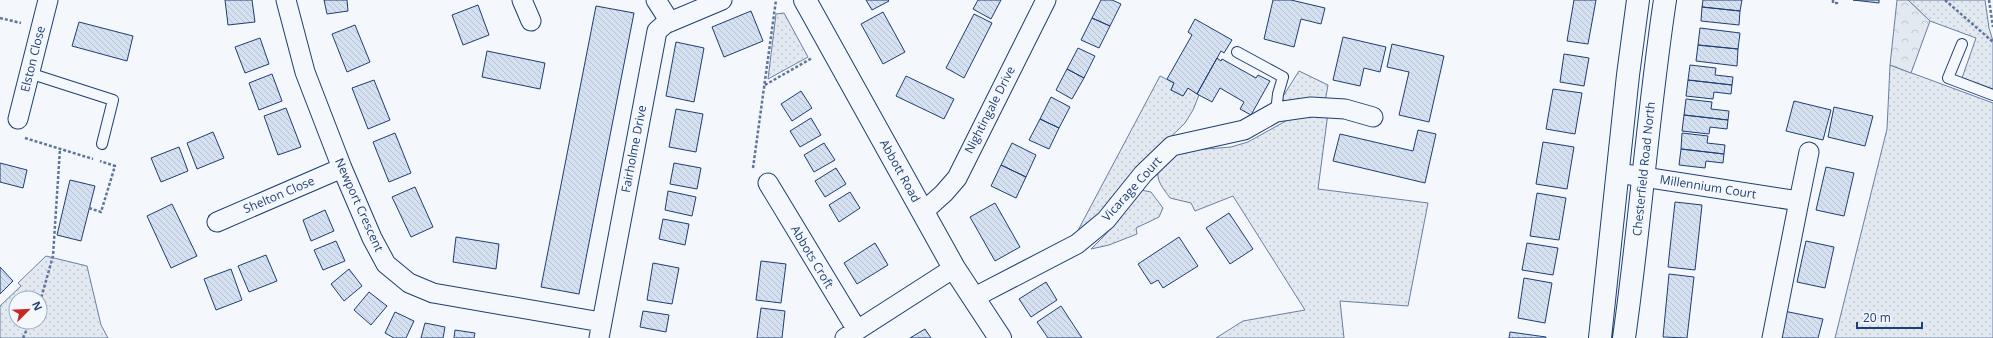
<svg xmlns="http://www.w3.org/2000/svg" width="1993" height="338" viewBox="0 0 1993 338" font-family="'Open Sans',sans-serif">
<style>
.grass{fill:url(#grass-dots);stroke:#687fa3;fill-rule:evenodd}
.forest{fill:url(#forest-crowns);stroke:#687fa3}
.building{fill:url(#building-back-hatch);stroke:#1d3f73}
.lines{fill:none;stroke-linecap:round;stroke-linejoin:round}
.lane-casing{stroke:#1d3f73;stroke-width:12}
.street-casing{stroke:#1d3f73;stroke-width:21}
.primary-casing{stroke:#1d3f73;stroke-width:24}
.path{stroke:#5e769c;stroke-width:2.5;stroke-dasharray:3 2;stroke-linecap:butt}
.lane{stroke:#f4f7fb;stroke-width:10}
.street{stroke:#f4f7fb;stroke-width:19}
.primary{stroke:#f4f7fb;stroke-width:22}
.labels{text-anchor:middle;stroke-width:3;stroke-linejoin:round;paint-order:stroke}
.street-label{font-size:12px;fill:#1d3f73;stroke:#f4f7fb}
</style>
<defs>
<pattern id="grass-dots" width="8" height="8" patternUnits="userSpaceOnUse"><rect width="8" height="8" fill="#e3e9f0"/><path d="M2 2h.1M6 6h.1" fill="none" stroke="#c2c9d1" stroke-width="1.8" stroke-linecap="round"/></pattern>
<pattern id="forest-crowns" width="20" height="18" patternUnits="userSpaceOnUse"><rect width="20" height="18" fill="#e3e9f0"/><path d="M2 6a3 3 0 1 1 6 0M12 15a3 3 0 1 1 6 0" fill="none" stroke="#c2c9d1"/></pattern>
<pattern id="building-back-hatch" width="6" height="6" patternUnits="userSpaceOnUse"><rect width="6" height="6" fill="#d5e0f0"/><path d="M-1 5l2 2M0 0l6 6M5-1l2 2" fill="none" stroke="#b6c1d1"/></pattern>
</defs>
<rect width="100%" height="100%" fill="#f4f7fb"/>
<path class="grass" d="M1908,0h77l4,28 4,13v49l-31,-12 14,-40 -46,-17z
M784,13l24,44 -40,22 8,-65z
M1890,65l103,38v235h-158l52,-209z
M1299,71l29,14 -3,17h-40l-3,-4z
M1160,76l14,7 -3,7 12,6 5,-8 11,7 -6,15 -8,13 -40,39 -36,44 -34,30z
M1328,113l-10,76 110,14 -20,103 -68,-5 4,37h-128l27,-17 62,-11 -72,-114 -38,15 -4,-8 -21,-5c-7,-10 -14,-17 -12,-29l20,-15 16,-4 37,-3 17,-5 45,-25z
M1141,190l10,2 12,16 -4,9 -23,11 1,6 -28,11 -18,4 14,-14z
M46,256l41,10 14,59 7,13h-108v-32l21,-20 -3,-3zM16,298h24v24h-24z"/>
<path class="forest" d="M1897,0h11l22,21 -19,52 -21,-8z"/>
<path class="building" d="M225,0h27l3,22 -27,3z
M324,0h23l1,11 -21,3z
M866,0h22l1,1 -17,9z
M978,0h23l-10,19 -18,-10z
M1101,0h11l9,4 -11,22 -18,-8z
M1273,0h18l34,8 -4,16 -20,-5 -7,28 -30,-8z
M1574,0h22l-8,44 -21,-3z
M1703,0h39l-2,11 -38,-4z
M1853,0h26v3z
M478,5l11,30 -26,10 -11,-30z
M596,6l38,7 -55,281 -38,-7z
M1702,7l38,4 -1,14 -38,-4z
M751,11l12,30 -39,16 -12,-30z
M883,12l22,40 -22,12 -22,-40z
M974,14l18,9 -28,55 -18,-10z
M1092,18l18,8 -11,22 -18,-8z
M1195,19l37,21 -8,13 -3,-2 -24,43 -9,-6 -5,8 -12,-6 3,-7 -7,-4 25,-44 -4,-3z
M79,22l54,14 -6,25 -55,-15z
M355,25l15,37 -23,10 -15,-38z
M1700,28l40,5 -2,16 -40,-4z
M1343,37l43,10 -6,25 -16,-4 -4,18 -27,-6z
M260,38l9,26 -24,9 -10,-26z
M676,42l28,6 -10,54 -28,-6z
M1392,44l52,12 -15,66 -30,-7 10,-43 -22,-5z
M1698,45l40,4 -1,17 -41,-5z
M1078,48l17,8 -11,22 -17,-9z
M487,51l58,12 -5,26 -58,-12z
M1564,54l25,4 -5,28 -24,-4z
M1217,58l4,3 1,-2 34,19 2,-3 12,6 -19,34 -11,-6 4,-7 -24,-14 -8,14 -15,-8z
M1690,65l26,3 -1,7 18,2 -1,8 -44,-5z
M1067,69l17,9 -12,21 -16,-9z
M272,74l10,27 -23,9 -10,-27z
M906,76l48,23 -10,20 -48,-23z
M374,80l16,40 -22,9 -16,-41z
M1688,80l44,5 -1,9 -17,-2 -1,7 -27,-3z
M1553,89l29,4 -7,41 -29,-5z
M801,91l11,17 -20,13 -11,-17z
M1051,97l19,10 -11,21 -19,-9z
M1686,99l26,3 -1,7 18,2 -1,9 -44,-5z
M1794,101l37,9 -8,30 -37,-9z
M1834,107l39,9 -8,30 -37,-9z
M286,108l15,39 -23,8 -14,-39z
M676,109l27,5 -7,38 -27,-5z
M1684,115l44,5 -1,9 -17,-2 -1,7 -27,-3z
M811,118l10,17 -21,12 -10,-16z
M1040,119l19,9 -10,21 -20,-9z
M1418,130l18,4 -11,49 -92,-22 7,-27 73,17z
M213,132l11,26 -27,11 -10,-26z
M395,133l16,40 -22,9 -16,-40z
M1682,133l26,3 -1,7 18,2 -1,9 -43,-5z
M1543,142l31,5 -7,42 -31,-5z
M824,143l11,17 -21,12 -10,-17z
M1012,143l24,12 -10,22 -25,-12z
M179,147l9,24 -27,11 -10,-24z
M1681,149l43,5 -1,9 -17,-2 -1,7 -26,-3z
M0,163l27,7 -4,18 -23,-6z
M674,163l27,5 -4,21 -27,-5z
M1001,165l25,12 -10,21 -25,-12z
M1826,167l28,6 -10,43 -28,-6z
M836,168l10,16 -21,13 -10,-16z
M70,180l25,6 -14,55 -24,-6z
M415,187l18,40 -22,10 -19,-40z
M668,191l28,6 -4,19 -27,-6z
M850,192l10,16 -21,14 -10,-17z
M1537,193l29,5 -7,42 -29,-4z
M1675,202l27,3 -7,65 -27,-3z
M995,203l25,44 -25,14 -25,-44z
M172,204l25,52 -26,12 -24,-52z
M325,210l9,21 -23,10 -8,-21z
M1229,213l24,36 -23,15 -24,-36z
M663,219l26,5 -4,21 -26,-6z
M456,237l43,7 -3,25 -43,-7z
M1179,237l19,29 -35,22 -5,-8 -7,4 -13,-20z
M336,241l9,20 -22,9 -9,-20z
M1806,241l28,6 -9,41 -28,-6z
M875,243l13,22 -31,19 -13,-21z
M1527,243l31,5 -5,27 -31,-5z
M266,255l11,26 -28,11 -11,-26z
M761,261l25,3 -5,39 -25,-3z
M653,263l26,5 -7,36 -25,-4z
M0,267l13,14 -13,13z
M231,269l11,31 -26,10 -12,-31z
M349,269l13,17 -18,15 -13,-17z
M1669,274l25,3 -7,61 -24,-1z
M1524,278l28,5 -7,40 -27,-5z
M1046,282l11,18 -26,17 -12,-18z
M369,292l18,14 -16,19 -17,-15z
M1061,306l21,32h-34l-11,-16z
M761,308l24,3 -3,27h-25z
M643,311l26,4 -3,17 -26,-5z
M1784,311l39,8 -5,19h-40z
M395,312l19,9 -8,17h-12l-9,-5z
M425,323l20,4 -2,11h-22z
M925,329l6,9h-21z
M455,330l20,3 -1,5h-20z
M1510,332l36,5v1h-37z"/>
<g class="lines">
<g class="lane-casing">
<path id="lane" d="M1962,44l-14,34 45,17
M1237,52l46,25 -5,17 -2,18
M29,73l84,27 -11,44"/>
</g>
<g class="street-casing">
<path id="street" d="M286,0l19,72 37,96 30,70 14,26 23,19 24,10 168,29
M522,0l9,21
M656,0l14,22
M18,119l30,-119
M1618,173l181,28 10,-49
M768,183l89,147
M923,212l21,-19 13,-15 89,-178
M217,222l125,-54
M973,298l104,-54 29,-24 37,-46 29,-28 72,-16 32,-18 35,-5 34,2 28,8
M599,338l58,-307 8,-7 57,-24
M845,338l109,-70
M1772,338l27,-137"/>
</g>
<g class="primary-casing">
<path id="primary" d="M805,0l149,268 46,70
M1600,338l28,-263 10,-75
M1624,338c16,-112 24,-226 41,-338"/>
</g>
<path class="path" d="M1833,0v3h4v-3
M1945,0l48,42
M1989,0l4,27
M0,18l21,5
M765,85l47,-27
M25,138l68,21
M753,168l23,-168
M89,208l12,4 14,-46 -15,-5
M40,302l13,-46 7,-107
M23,338l7,-16"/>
<use href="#lane" class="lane"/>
<use href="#street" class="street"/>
<use href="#primary" class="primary"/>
</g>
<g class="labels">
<g class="street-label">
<text transform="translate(33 59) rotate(-76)" y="4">Elston Close</text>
<text transform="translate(990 110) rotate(-63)" y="4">Nightingale Drive</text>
<text transform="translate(634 149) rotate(-79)" y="4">Fairholme Drive</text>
<text transform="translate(1644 169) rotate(-84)" y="4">Chesterfield Road North</text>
<text transform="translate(900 171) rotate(61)" y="4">Abbott Road</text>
<text transform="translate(1708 187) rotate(9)" y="4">Millennium Court</text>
<text transform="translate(1132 189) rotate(-48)" y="4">Vicarage Court</text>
<text transform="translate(279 195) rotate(-23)" y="4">Shelton Close</text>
<text transform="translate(359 205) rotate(66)" y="4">Newport Crescent</text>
<text transform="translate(812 257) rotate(59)" y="4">Abbots Croft</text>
</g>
</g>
<g transform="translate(28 310) rotate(66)"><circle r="19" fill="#f4f7fb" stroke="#9eadc5"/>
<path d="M0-3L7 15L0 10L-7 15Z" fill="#c62828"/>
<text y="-6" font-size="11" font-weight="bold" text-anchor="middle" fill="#1d3f73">N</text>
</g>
<path d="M1857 322v6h65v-6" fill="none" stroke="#1d3f73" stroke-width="2"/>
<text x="1863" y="322" font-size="12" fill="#1d3f73" stroke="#f4f7fb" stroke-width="3" paint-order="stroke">20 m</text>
</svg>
